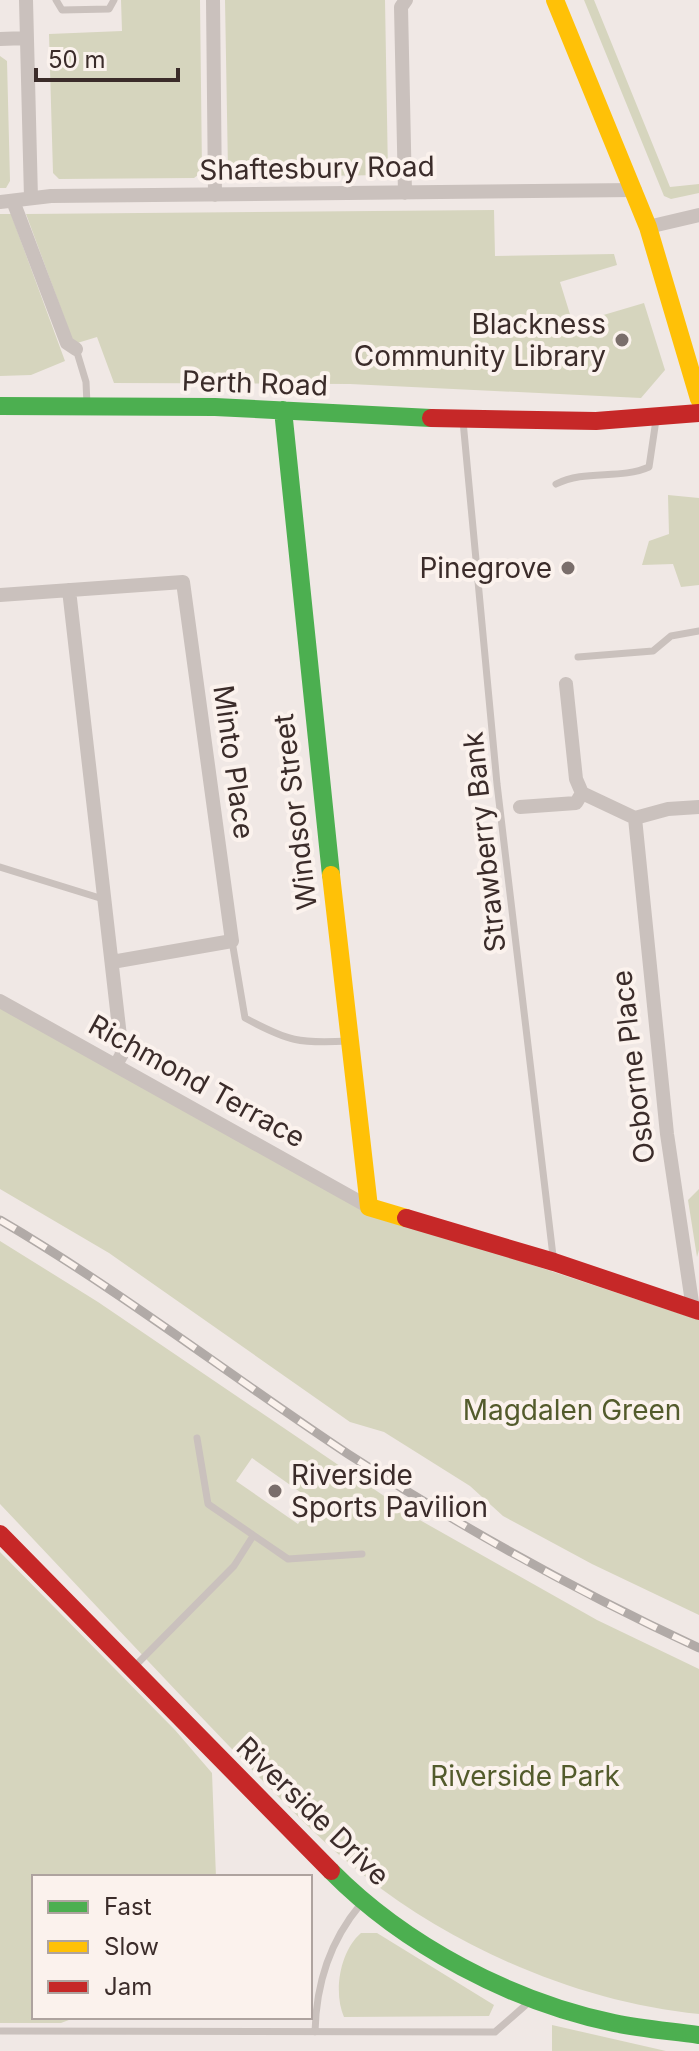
<svg xmlns="http://www.w3.org/2000/svg" width="699" height="2051" viewBox="0 0 699 2051" font-family="Inter,sans-serif">
<style>
.green{fill:#d6d5be;fill-rule:evenodd}
.lines{fill:none;stroke-linecap:round;stroke-linejoin:round}
.lane{stroke:#cac1bd;stroke-width:7}
.street{stroke:#cac1bd;stroke-width:14}
.fast{stroke:#4caf50;stroke-width:18}
.slow{stroke:#ffc107;stroke-width:18}
.jam{stroke:#c62828;stroke-width:18}
.rail-casing{stroke:#b1aaa7;stroke-width:9}
.rail{stroke:#fbf2ed;stroke-width:6;stroke-dasharray:18;stroke-linecap:butt}
.poi-dot{fill:#7a6e6b;stroke:#fbf2ed;stroke-width:3}
.labels{text-anchor:middle;stroke-width:8;stroke-linejoin:round;paint-order:stroke}
.street-label{font-size:28px;fill:#3b2c2a;stroke:#fbf2ed}
.poi-label{font-size:28px;fill:#3b2c2a;stroke:#fbf2ed;text-anchor:end}
.park-label{font-size:28px;fill:#535b2c;stroke:#fbf2ed}
</style>
<rect width="100%" height="100%" fill="#f0e8e5"/>
<path class="green" d="M121,0h79l2,172 -8,6 -135,1 -6,-6 -4,-139 73,-3z
M225,0h160l3,175 -152,2 -8,-6z
M584,0h10l76,187 29,-3v9l-28,6 -7,-3z
M0,56l7,5 3,120 -4,7h-6z
M494,210l1,46 119,-2 3,11 -57,17 13,42 71,-21 21,67 -24,28 -291,-14 -236,-1 -17,-46 -23,7 -48,-130z
M0,214h11l54,147 -34,14 -31,1z
M668,495l31,3v87l-18,2 -8,-23 -31,1 7,-24 20,-7z
M0,1006l363,203 336,111v295l-107,-51 -89,-48 -33,-30 -86,-54 -34,-10 -241,-169 -109,-64z
M699,1189v61l-2,7 -9,-57z
M0,1241l98,61 320,217 179,101 102,49v345c-116,-11 -241,-64 -333,-137 -49,-38 -92,-85 -136,-130 -77,-80 -153,-162 -230,-243zM252,1458l61,43 -15,23 -62,-43z
M0,1552l175,178 37,43 4,104h-182v140l185,2 -145,-1 -13,5h-61z
M361,1933h16l117,72 -5,11 -145,1c-11,-25 -4,-66 17,-84z
M552,2025l114,26h-114z"/>
<g class="lines">
<path class="lane" d="M56,0l6,10 47,-1 5,-9
M76,349l10,33 1,23
M463,421l34,363 56,472
M556,484c29,-15 64,-4 93,-17l7,-47
M578,657l75,-6 18,-15 28,-5
M0,867l103,32
M232,941l13,77c43,23 54,26 103,23
M197,1438l11,66 80,55 74,-5
M134,1667l100,-101 19,-30
M0,2031l495,1 33,-29
M315,2032c1,-47 15,-91 45,-127"/>
<path class="street" d="M26,0l5,198
M213,0l2,195
M0,39l27,-1
M405,193l-4,-186 5,-7
M13,201l54,142 9,6
M0,202l51,-6 584,-6
M648,227l51,-12
M69,590l53,464 -6,11
M0,595l183,-13 49,359 -120,21
M566,684l10,95 6,14 53,25 33,-9 31,-2
M520,807l56,-4 6,-10
M635,818l32,316 26,175
M0,1001l369,206"/>
<path class="fast" d="M0,406l215,1 216,11
M283,410l48,465
M331,1871c73,74 181,131 283,152 28,6 57,8 85,12"/>
<path class="slow" d="M555,0l93,227 51,172
M331,875l38,332 37,11"/>
<path class="jam" d="M431,418l165,3 103,-8
M406,1218l148,44 145,49
M0,1534l331,337"/>
<g class="rail-casing">
<path id="rail" d="M0,1220c121,71 232,157 348,234 116,75 226,136 351,194"/>
</g>
<use href="#rail" class="rail"/>
</g>
<g class="poi-dot">
<circle cx="622" cy="340" r="8"/>
<circle cx="568" cy="568" r="8"/>
<circle cx="275" cy="1491" r="8"/>
</g>
<g class="labels">
<g class="street-label">
<text transform="translate(317 168) rotate(-1)" y="10">Shaftesbury Road</text>
<text transform="translate(255 383) rotate(2)" y="10">Perth Road</text>
<text transform="translate(234 762) rotate(82)" y="10">Minto Place</text>
<text transform="translate(295 812) rotate(-97)" y="10">Windsor Street</text>
<text transform="translate(484 842) rotate(-96)" y="10">Strawberry Bank</text>
<text transform="translate(633 1067) rotate(-97)" y="10">Osborne Place</text>
<text transform="translate(197 1081) rotate(29)" y="10">Richmond Terrace</text>
<text transform="translate(313 1811) rotate(44)" y="10">Riverside Drive</text>
</g>
<g class="poi-label">
<text x="606" y="334">Blackness<tspan x="606" dy="32">Community Library</tspan></text>
<text x="552" y="578">Pinegrove</text>
<text x="291" y="1485" text-anchor="start">Riverside<tspan x="291" dy="32">Sports Pavilion</tspan></text>
</g>
<g class="park-label">
<text x="572" y="1420">Magdalen Green</text>
<text x="525" y="1786">Riverside Park</text>
</g>
</g>
<rect x="32" y="1875" width="280" height="144" fill="#fbf2ed" stroke="#aea39f" stroke-width="2"/>
<rect x="48" y="1901" width="40" height="12" fill="#4caf50" stroke="#aea39f" stroke-width="2"/>
<text x="104" y="1915" font-size="24" fill="#3b2c2a">Fast</text>
<rect x="48" y="1941" width="40" height="12" fill="#ffc107" stroke="#aea39f" stroke-width="2"/>
<text x="104" y="1955" font-size="24" fill="#3b2c2a">Slow</text>
<rect x="48" y="1981" width="40" height="12" fill="#c62828" stroke="#aea39f" stroke-width="2"/>
<text x="104" y="1995" font-size="24" fill="#3b2c2a">Jam</text>
<path d="M36 68v12h142v-12" fill="none" stroke="#3b2c2a" stroke-width="4"/>
<text x="48" y="68" font-size="24" fill="#3b2c2a" stroke="#fbf2ed" stroke-width="6" paint-order="stroke">50 m</text>
</svg>
